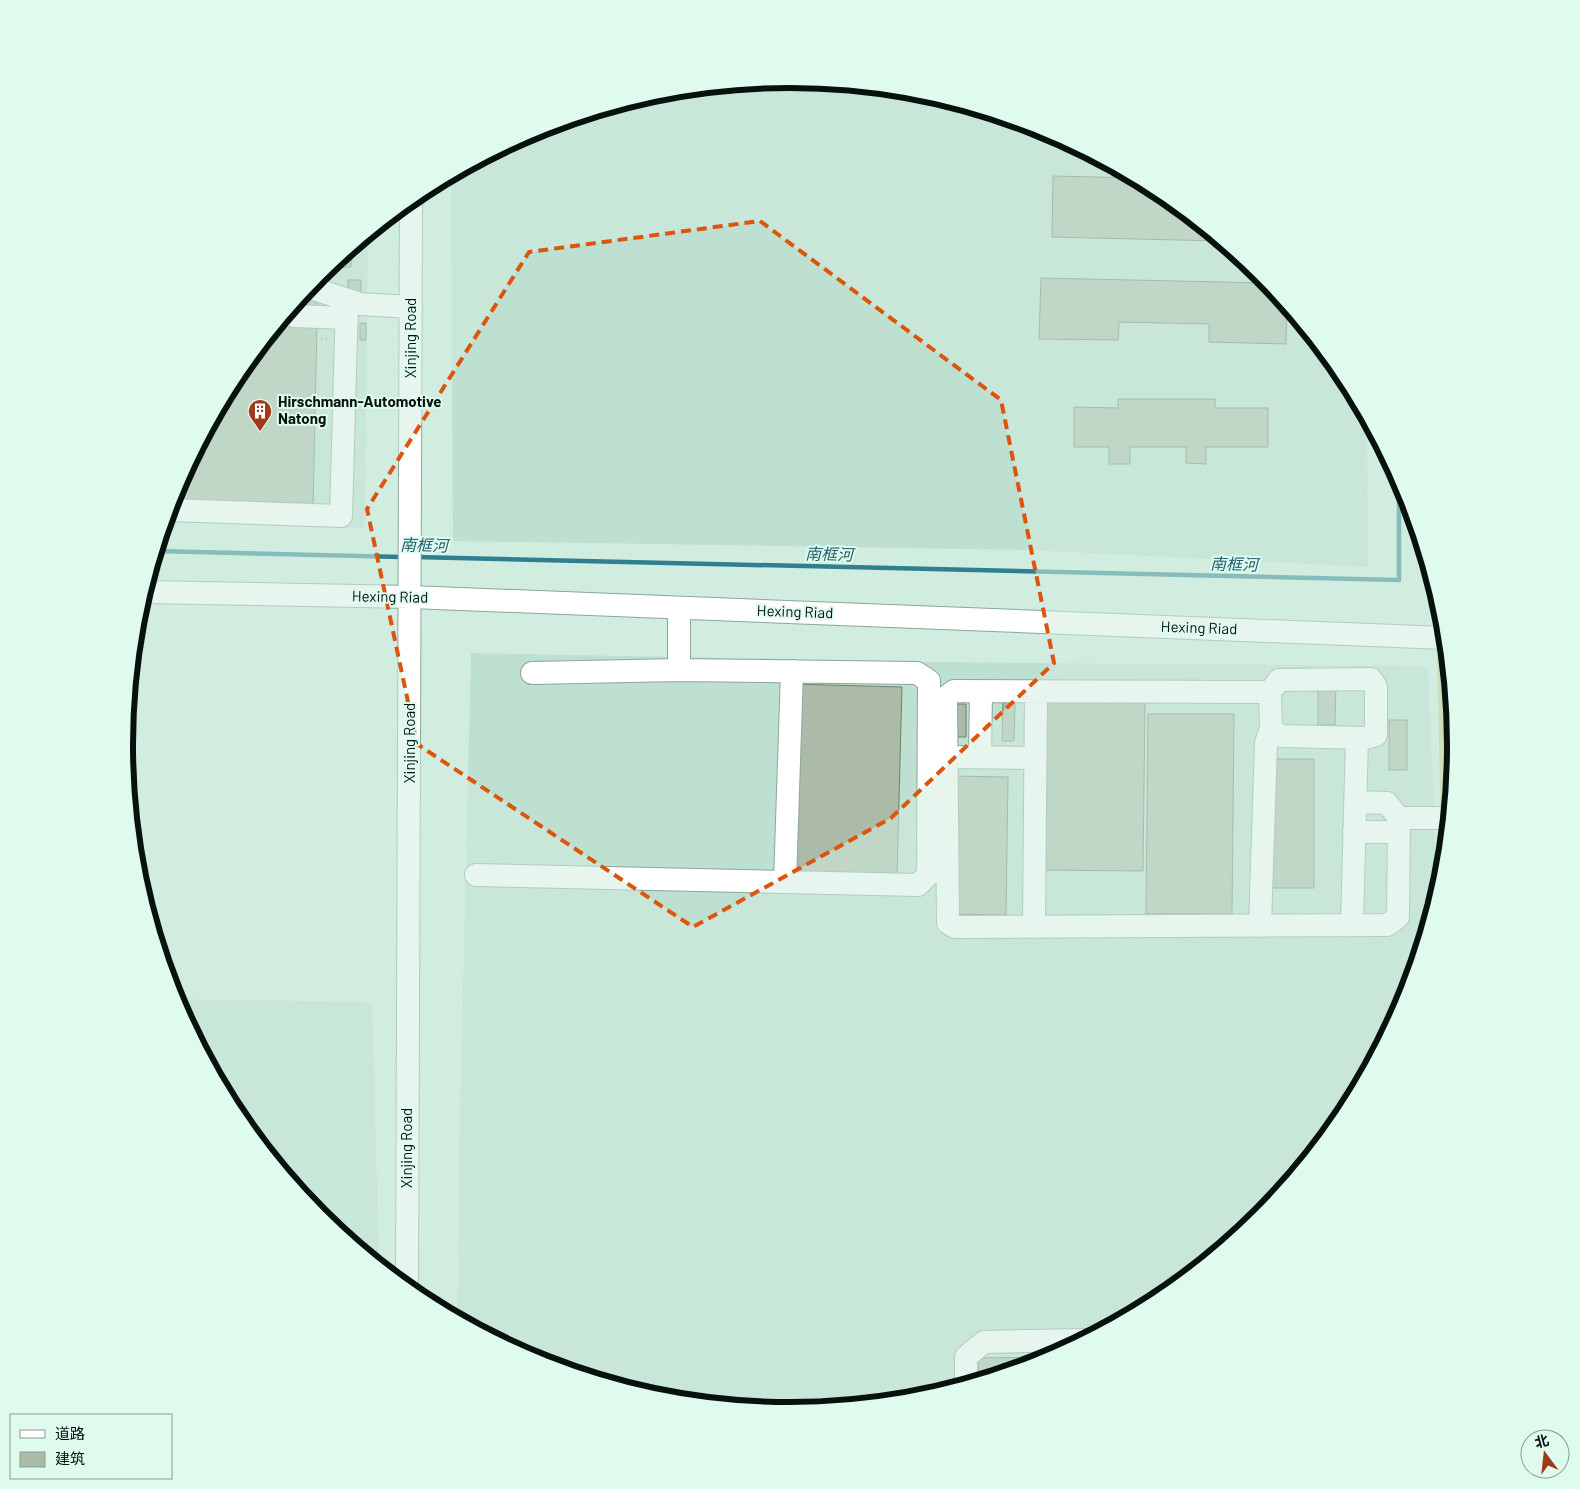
<svg xmlns="http://www.w3.org/2000/svg" width="1580" height="1489" viewBox="0 0 1580 1489" font-family="Barlow,'Noto Sans SC',sans-serif">
<style>
.built{fill:#bde0d0}
.green{fill:#c5ce8f}
.lines{fill:none;stroke-linecap:round;stroke-linejoin:round}
.stream{stroke:#307e8f;stroke-width:4.5}
.building{fill:#abbba7;stroke:#70806c}
.minor-casing{stroke:#8ca69a;stroke-width:24}
.path{stroke:#80958b;stroke-width:2.5;stroke-dasharray:1 4;stroke-linecap:butt}
.minor{stroke:#fff;stroke-width:22}
.marked{fill:none;stroke:#dd550c;stroke-width:4;stroke-dasharray:10 6;stroke-linejoin:round}
.labels{text-anchor:middle;stroke-width:4;stroke-linejoin:round;paint-order:stroke}
.street-label{font-size:15px;fill:#07110d;stroke:#defbee}
.poi-label{font-size:15px;font-weight:bold;fill:#07110d;stroke:#defbee;text-anchor:start}
.water-label{font-size:16px;font-style:italic;fill:#245e6d;stroke:#defbee}
.rim{fill:none;stroke:#07110d;stroke-width:6}
</style>
<rect width="100%" height="100%" fill="#d1ede0"/>
<path class="built" d="M790,79l130,13 125,38 115,61 101,83 83,101 23,44 1,148 -338,-17 -577,-9 -2,-366 84,-46 125,-38z
M368,233l-3,295 -200,-6 10,-33 62,-115 82,-100z
M471,653l468,9 489,4 9,228 -32,106 -62,115 -82,100 -101,83 -116,62 -124,38 -130,12 -130,-13 -125,-38 -77,-41 1,-159z
M175,999l197,3 7,262 -60,-49 -83,-101z"/>
<path class="green" d="M1437,654h10l9,91 -14,133z"/>
<g class="lines">
<path class="stream" d="M156,551l246,6
M415,557l984,23v-102"/>
</g>
<path class="building" d="M1053,176l83,2 24,13 60,50 -168,-4z
M349,250h2v17h-24z
M1041,278l227,5 19,23 -1,38 -77,-2v-18l-90,-2 -1,18 -79,-1z
M348,280h13v14h-13z
M299,298h18v25l-26,-14z
M291,309l26,14 -4,185 -143,-3 5,-16 62,-115z
M360,323h6v17h-6z
M1118,399h97v9h53v39h-62v17l-20,-1v-16h-56v17h-21v-17h-35v-40l44,1z
M792,684l110,3 -5,189 -110,-2z
M1318,684h18l-1,41h-17z
M1041,701l104,1 -2,169 -104,-1z
M1003,702h12l-1,39h-12z
M952,704h14v33h-15z
M1148,714h86l-2,200h-86z
M1389,720h18v50h-18z
M1273,759h41v129h-42z
M952,776l56,1 -2,138 -57,-1z
M1049,1357l-4,3 -67,20v-22z"/>
<g class="lines">
<g class="minor-casing">
<path id="minor" d="M308,287l52,17 51,3
M294,316l53,2
M169,510l172,6 6,-215
M144,592l267,5 1034,41
M679,670v-62
M1371,679l5,8v48l-10,3 -85,-2 -10,-7 -1,-37 9,-12z
M1270,692l-316,-1 -8,6 2,226 7,4 432,-2 11,-8 1,-99h50
M947,757l89,1
M980,757l1,-65
M1355,802l32,1 12,15
M1354,832h45
M476,875l442,10 10,-10 1,-194 -12,-8 -238,-3 -147,3
M785,882l7,-211
M1352,925l5,-187
M1034,926l2,-234
M1260,926l6,-183 5,-14
M407,1287l4,-1088
M966,1383v-26l18,-15 98,-2"/>
</g>
<path class="path" d="M316,339h11"/>
<use href="#minor" class="minor"/>
</g>
<path d="M0 0H1580V1489H0ZM760,221l241,179 53,263 -163,155 -198,109 -276,-183 -50,-235 162,-257z" fill="#d1ede0" fill-opacity=".55" fill-rule="evenodd"/>
<path class="marked" d="M760,221l241,179 53,263 -163,155 -198,109 -276,-183 -50,-235 162,-257z"/>
<defs>
<g id="building-pin" transform="scale(1.25)"><path d="M0 17L-7.5 6A9.5 9.5 0 1 1 7.5 6Z" fill="#a13a1a" stroke="#defbee"/><path d="M-4-6H4V6H1V3H-1V6H-4ZM-2.5-4.3h1.7v1.8h-1.7ZM.8-4.3h1.7v1.8H.8ZM-2.5-1h1.7V.8h-1.7ZM.8-1h1.7V.8H.8Z" fill="#fff"/></g>
</defs>
<g fill-rule="evenodd">
<use href="#building-pin" x="260" y="411"/>
</g>
<g class="labels">
<g class="street-label">
<text transform="translate(411 338) rotate(-90)" y="5">Xinjing Road</text>
<text transform="translate(390 597) rotate(1)" y="5">Hexing Riad</text>
<text transform="translate(795 612) rotate(2)" y="5">Hexing Riad</text>
<text transform="translate(1199 628) rotate(2)" y="5">Hexing Riad</text>
<text transform="translate(410 743) rotate(-90)" y="5">Xinjing Road</text>
<text transform="translate(407 1148) rotate(-90)" y="5">Xinjing Road</text>
</g>
<g class="poi-label">
<text x="278" y="407">Hirschmann-Automotive<tspan x="278" dy="17">Natong</tspan></text>
</g>
<g class="water-label">
<text transform="translate(424 545) rotate(1)" y="6">南框河</text>
<text transform="translate(829 554) rotate(1)" y="6">南框河</text>
<text transform="translate(1234 564) rotate(1)" y="6">南框河</text>
</g>
</g>
<path d="M0 0H1580V1489H0ZM133 745a657 657 0 1 1 1314 0a657 657 0 1 1-1314 0Z" fill="#defbee" fill-rule="evenodd"/>
<path class="rim" d="M133 745a657 657 0 1 1 1314 0a657 657 0 1 1-1314 0Z"/>
<rect x="10" y="1414" width="162" height="65" fill="#defbee" stroke="#889d94"/>
<rect x="20" y="1430" width="25" height="8" fill="#ffffff" stroke="#889d94"/>
<text x="55" y="1439" font-size="15" fill="#07110d">道路</text>
<rect x="20" y="1452" width="25" height="15" fill="#abbba7" stroke="#889d94"/>
<text x="55" y="1464" font-size="15" fill="#07110d">建筑</text>
<g transform="translate(1545 1454) rotate(345)"><circle r="24" fill="#defbee" stroke="#889d94"/>
<path d="M0-4L9 19L0 12L-9 19Z" fill="#a13a1a"/>
<text y="-8" font-size="14" font-weight="bold" text-anchor="middle" fill="#07110d">北</text>
</g>
</svg>
